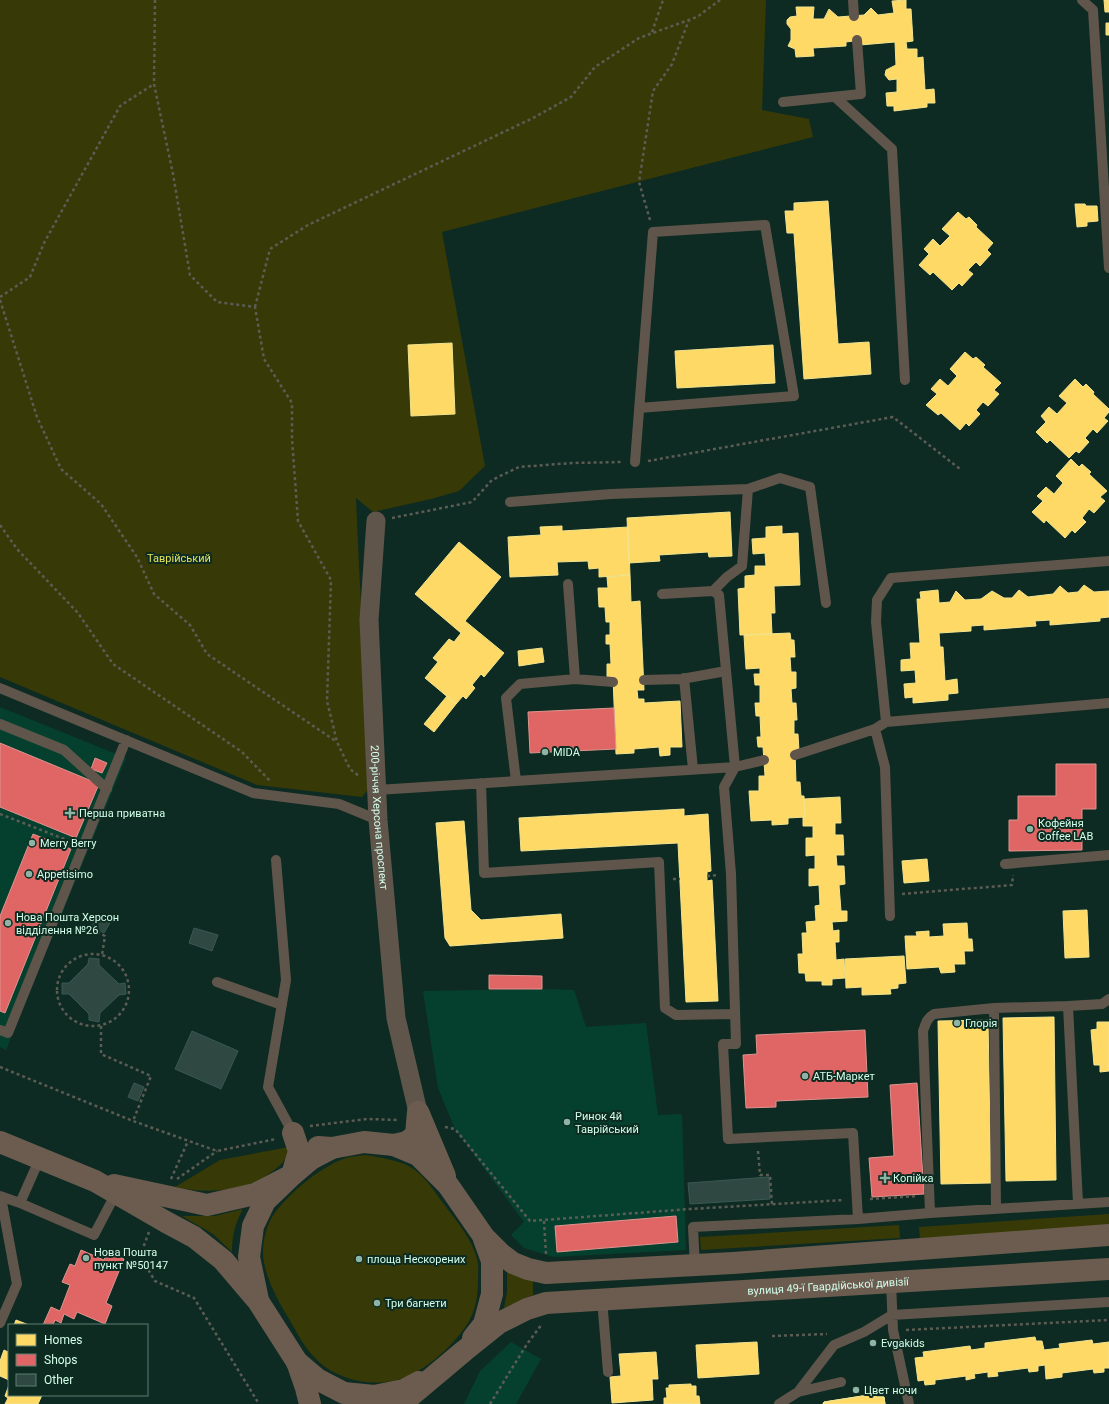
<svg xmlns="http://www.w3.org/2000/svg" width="1109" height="1404" viewBox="0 0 1109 1404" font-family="Roboto,sans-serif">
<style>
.built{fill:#05402f}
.green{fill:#373a06}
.homes{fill:#ffd966;stroke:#f2e48e}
.shops{fill:#e06666;stroke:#dc948e}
.building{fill:#304842;stroke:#395852}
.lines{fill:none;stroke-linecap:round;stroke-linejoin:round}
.path{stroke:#5c5c54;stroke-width:2.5;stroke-dasharray:3 3;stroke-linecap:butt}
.lane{stroke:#60554b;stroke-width:10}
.street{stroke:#60554b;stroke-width:19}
.secondary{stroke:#6c5c50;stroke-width:22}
.poi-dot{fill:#8db4a5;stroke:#0d2b20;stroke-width:1.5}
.labels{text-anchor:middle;stroke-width:4;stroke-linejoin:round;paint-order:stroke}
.park-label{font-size:11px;fill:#e5e157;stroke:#0d2b20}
.poi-label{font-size:11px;fill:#d2feeb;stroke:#0d2b20;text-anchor:start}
.street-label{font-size:11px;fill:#d2feeb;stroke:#0d2b20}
</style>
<rect width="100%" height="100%" fill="#0d2b22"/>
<path class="built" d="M0,707l126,51 -120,292 -6,-3z
M542,989l32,1 12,37 60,-4 12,92 24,-1 4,136 -132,7 -30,-9 -13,-13 13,-13 -69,-93 -17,-41 -15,-97z
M511,1342l30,17 -25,45h-52l16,-33z"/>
<path class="green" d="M0,0h766l-4,110 47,9 4,18 -371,95 43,234 -26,25 -28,8 -58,13 -17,-14 3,68 12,220 -9,11 -105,-12 -257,-108z
M289,1147c-2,14 -8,18 -19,26 -4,3 -8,6 -13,8 -25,11 -55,12 -82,6l45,-27z
M366,1155c17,3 35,5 49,15 13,10 21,24 31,37 12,16 26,32 31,52 2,6 1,14 1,21 0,26 -6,42 -24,61 -11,13 -28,26 -43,34 -28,14 -70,8 -93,-14 -13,-12 -20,-27 -29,-42 -11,-18 -27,-47 -26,-69 0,-8 3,-20 6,-27 10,-23 53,-58 77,-65 6,-2 14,-2 20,-3z
M243,1209c-8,14 -11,27 -11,43l-19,-18 -31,-18h33z
M1109,1214v12l-189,14 -1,-13z
M899,1225l1,13 -199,12 -1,-13z
M507,1268l26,13v14l-29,13 3,-16z"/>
<path class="homes" d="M906,0v9h5l2,32 -7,1 1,7h10v9l6,-1 2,33 9,-1 1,14h-8v4l-33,4v-5h-7l-1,-13 11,-1v-13l-8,1 -4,-5 1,-5 10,-5 -1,-23 -35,3 1,-5 -15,2v4l-33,2 1,8 -18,1 -1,-8 -7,-3 3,-6v-11l-4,-5v-4l3,-3 7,-1 -1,-9h18l-1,12h11l5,-10 9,8 26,-2 7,-7 7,7 16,-2 -2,-12z
M1104,0h5v12h-4z
M1106,23h3v12h-3z
M828,201l10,143 31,-2 2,32 -67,5 -10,-146h-7l-2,-22h9v-8z
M1075,204h10l1,2h11l1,15 -11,1v4l-10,1z
M958,212l8,7 3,-2 8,8 -1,2 17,16 -6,7 4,4 -11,12 -4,-4 -8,8 5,4 -11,12 -3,-3 -7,7 -19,-18 -3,3 -11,-10 10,-11 -5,-5 9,-10 7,7 10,-10 -8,-7z
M452,343l3,71 -44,2 -3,-71z
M773,345l2,38 -98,5 -2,-37z
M965,352l8,7 3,-2 9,8 -2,2 18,16 -7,7 5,4 -11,12 -5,-4 -7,8 4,4 -11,12 -3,-3 -6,7 -19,-17 -3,2 -12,-10 11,-11 -6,-5 9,-10 8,7 9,-10 -7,-7z
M1075,379l8,8 3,-3 8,8 -1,2 16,15v3l-5,6 4,3 -11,12 -4,-4 -8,9 4,4 -10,11 -3,-2 -7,7 -19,-18 -3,3 -11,-11 10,-10 -5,-6 8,-9 8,7 10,-11 -8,-7z
M1071,459l8,8 3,-3 9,8 -2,2 18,17 -7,6 5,4 -11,12 -5,-4 -7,9 4,4 -11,11 -3,-3 -7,8 -19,-18 -2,3 -12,-11 11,-11 -6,-5 9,-9 8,7 9,-11 -7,-7z
M730,512l2,44 -23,1 -1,-5 -49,3 1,6 -31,2 -2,-45z
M562,526v5l66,-4 2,48 -31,2v-9l-10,1 -1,-8 -31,1 1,13 -48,2 -2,-40 33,-2 -1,-8z
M782,526v8l16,-1 2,52 -26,1 1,27h-4l1,21 -32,1 -2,-46 7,-1v-12l10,-1v-9h11l-1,-13 -12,1 -1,-15 14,-1v-11z
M459,542l42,35 -36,44 39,32 -20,24 -3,-3 -9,11 3,3 -9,11 -3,-3 -7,8 -31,-26 13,-16 -5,-4 16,-19 5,3 7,-9 -46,-39z
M630,575l1,27 9,-1 4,89h-7l1,9h6v4l36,-2 2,46h-12v8l-10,1 -1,-9 -25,2v4l-18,1 -3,-77h-6v-13h4l-1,-20h-4v-9h4v-13h-4l-1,-15h-6l-1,-19h10l-1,-11z
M1084,585l10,7 15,-1v26l-9,1v3l-50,4v-5l-15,1 1,5 -52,4v-5l-13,1v5l-32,2 1,14h3l2,34 12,-2 1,14 -10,1v6l-35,3v-6l-8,1 -1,-14 12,-1 -1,-13 -14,1v-11l10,-1 -1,-16h10l-3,-44h4l-1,-7 18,-2 1,13 11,-1 6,-11 9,9 16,-1 11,-8 12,7h8l7,-8 9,7 25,-3 7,-8 8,7 10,-1z
M790,633l1,7h3l1,17h-5l1,15h5v16l-5,1 1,14h4l1,17h-3v14h4l1,17 -4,1 1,30h4l1,14h3l1,21 -17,1v6l-16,1v-5l-21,1 -2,-30h10v-15h6l-2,-29h-5l-1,-10h4l-1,-21h-4l-1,-13h5v-18h-5l-1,-11h6v-6l-14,1 -2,-34z
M542,648l2,14 -25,4 -1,-15z
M447,696l9,8 -22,28 -10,-8z
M840,797l1,26h-6v12h8l1,20h-8l1,11h7l1,18 -6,1 2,26h6v10l-15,1 1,9 6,-1v12h-4l1,18 8,-1 1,19 -13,1v6h-10v-4h-16l-1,-8h-6l-1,-19h5l-1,-21h5l-1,-11 10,-1 -1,-15 5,-1 -1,-20 -10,1v-17h6v-14l-9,1v-18h7v-12h-10v-9h2l-1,-18z
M684,809v7l24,-2 3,57 -4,1v9l5,-1 6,121 -32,1 -8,-159 -157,8 -2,-33z
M464,821l7,89 10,10 80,-6 2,24 -113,8 -5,-8 -9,-115z
M927,859l2,22 -25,2 -2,-22z
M1087,910l2,47 -24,1 -2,-47z
M967,923l1,16h4l1,12h-9l1,13h-11l1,8 -14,1 -2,-6 -32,2 -2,-33h12l-1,-4 13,-1v6l15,-1 -1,-12z
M904,956l2,27 -8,1v4l-8,1 1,5 -29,1v-8l-16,1 -1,-29z
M1054,1017l2,163 -50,1 -3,-163z
M988,1020l3,163 -50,1 -3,-163z
M1097,1022h12v49l-9,1v-7h-6l-3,-35 6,-1z
M16,1320l13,5h-15z
M1035,1337l1,4h6l2,9 16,-2 -1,-4 33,-4 1,4 16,-2v26h-5v4l-10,1 -1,-4 -31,4v4l-16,2 -1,-14 -7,1v5l-9,1 -1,-4 -31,4 1,4 -10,1v-5l-14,2 1,4 -9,2v-4l-31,4v4l-10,1 -1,-5 -6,1 -3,-23 9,-1 -1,-5 47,-6 1,4 14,-2v-5z
M757,1342l2,32 -61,4 -2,-33z
M9,1348v32l-9,-4v-15l4,-11 4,2z
M656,1352l2,27h-6l1,21 -41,3 -2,-26 11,-1 -2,-22z
M691,1384v2h5v10h3l1,8h-36v-6h3l-1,-10h3v-3z
M9,1385v10h33l-4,9h-33l3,-6 -3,-2z
M875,1394l1,3h8l1,7h-62l1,-2z
M875,1394l1,3h8l1,7h-62l1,-2z"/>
<path class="shops" d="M614,708l2,41 -86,4 -2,-41z
M0,743l99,41 -23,54 -76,-31z
M95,758l12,5 -5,10 -11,-4z
M1056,764h40v45h-14v41l-73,1v-31h9v-24h38z
M33,834l38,15 -66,164 -5,-2v-95z
M489,975l53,1v13h-53z
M865,1030l3,67 -92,4v6l-30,1 -3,-53 14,-1 -1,-19z
M917,1083l7,111 -52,3 -3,-39 25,-2 -4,-71z
M676,1216l2,26 -121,10 -2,-26z
M81,1250l23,10 3,-8 17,7 -18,44 6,3 -7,18 -28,-12 -3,7 -10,-5 -3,9 -6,-3 -2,5h-10l8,-18 9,4 10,-26 -8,-3 8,-18 5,2z"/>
<path class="building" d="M98,916l12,7 -6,10 -12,-7z
M194,928l24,7 -6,16 -23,-8z
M89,958l10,1v6l20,19 6,-1 1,11 -7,1 -19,18 -1,9 -10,-2v-6l-20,-20h-7v-11h7l19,-19z
M192,1031l46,20 -17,38 -46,-20z
M134,1083l10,4 -6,14 -10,-4z
M769,1177l1,22 -80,5 -2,-21z"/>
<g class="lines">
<path class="path" d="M155,0l-1,84 19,90 17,101 27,27 38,5 9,52 28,44v36l6,82 33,59 -4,121 10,41 13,27 9,7
M652,32l11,-32
M650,220l-11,-38 14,-91 19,-27 17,-44
M0,297l30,-20 14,-34 76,-137 34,-22
M0,300l37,117 24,52 40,35 36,53 17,37 36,31 17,29 130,88
M255,307l15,-58 38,-24 225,-107 38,-21 24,-30 44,-29 58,-21 23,-17
M648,461l245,-44 67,52
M392,518l80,-16 20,-22 27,-13 53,-4 51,-1
M0,525l17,24 61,64 35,51 129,88 29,30
M0,814l72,28
M707,876l11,-1
M673,879h7
M902,894l110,-9 1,-10
M97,932l8,4 -3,19
M57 990a36 36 0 1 1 72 0a36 36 0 1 1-72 0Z
M101,1026v28l50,22 -18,45
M0,1067l133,54 84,30 59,-12
M310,1126l57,-7 32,1
M445,1127l10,2 75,92 160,-12 154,-9
M758,1151l2,24h10l2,30
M171,1179l17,-38
M177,1179l40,-28
M870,1199l47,-3
M544,1221l2,33
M149,1232l-9,24 15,25 39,17 65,106
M906,1330l203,-10
M772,1336l55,-2
M490,1404l37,-60 15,-20"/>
<path class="lane" d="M853,0l1,16
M1082,0l11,10 16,258
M835,97l57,52 13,231
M783,102l78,-8 -4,-54
M635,462l18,-230 112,-7 29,171 -155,12
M748,489l32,-11 30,9 16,116
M510,502l101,-8 137,-5 -6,77 -15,11 -14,14
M662,594l51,-3 6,4 16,172 -11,20 7,87 5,170h-13l5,95 125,-6 5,86
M684,678l9,91
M575,679l38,3
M644,680l38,-1 44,-8
M0,688l253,105 86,11 39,16
M886,722l223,-19
M0,724l64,26 43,39
M875,729l11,-7 -10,-100 1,-22 14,-22 218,-17
M795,755l80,-26 10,38 5,149
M516,781l-10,-83 14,-14 55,-5 -7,-95
M481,783l3,90 175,-11 6,146 11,7 58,-1
M377,790l358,-23 29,-7
M276,860l10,120 -18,107 25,46
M1005,864l104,-9
M217,982l65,23
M0,1030l8,3 118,-293
M40,1158l-20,45 74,32 22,-42
M0,1196l20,7
M1078,1203l-10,-197 34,-2 7,-5
M996,1209l-2,-201 74,-2
M930,1213l-7,-182c3,-8 4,-13 11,-17l60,-6
M695,1266l-2,-39 165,-8 72,-6 179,-11
M891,1282l2,48 16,74
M602,1299l6,73
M0,1323l17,-39 -16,-87
M798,1392l36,-47 30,-13 28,-17 217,-13
M779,1404l19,-12 43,-10"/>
<path class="street" id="s1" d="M376,521l-7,99 9,200 18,198 22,94"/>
<g class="secondary">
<path d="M419,1114l26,62"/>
<path d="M0,1142l95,39 71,41 28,15 29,23 35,41 39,61 9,26 4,16"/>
<path d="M394,1145l24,10 30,30 36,52 17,17 12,9 15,6 18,4 187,-10 376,-28"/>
<path d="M318,1147l14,1 32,-6 30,3 13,-3 9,-7 2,-23"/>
<path d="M114,1185l93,20 48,-11 37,-19 7,-24 -6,-18"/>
<path d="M258,1300l-9,-43 4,-31 12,-25 27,-26 19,-16 21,-11"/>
<path d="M473,1338l11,-14 8,-30v-33l-8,-22"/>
<path d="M297,1362l20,17 27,14 30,3 30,-6 15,-8"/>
<path id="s2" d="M401,1404l63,-53 35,-28 28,-14 19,-6 563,-34"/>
</g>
</g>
<g class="poi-dot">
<circle cx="545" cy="752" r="4"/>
<path d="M68 807h4v4h4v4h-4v4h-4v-4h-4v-4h4z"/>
<circle cx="1030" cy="829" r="4"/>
<circle cx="32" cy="843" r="4"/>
<circle cx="29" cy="874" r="4"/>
<circle cx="8" cy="923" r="4"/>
<circle cx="957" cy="1023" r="4"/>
<circle cx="805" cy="1076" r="4"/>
<circle cx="567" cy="1122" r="4"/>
<path d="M883 1172h4v4h4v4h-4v4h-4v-4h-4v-4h4z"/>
<circle cx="86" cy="1258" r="4"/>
<circle cx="359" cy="1259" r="4"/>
<circle cx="377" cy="1303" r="4"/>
<circle cx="873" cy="1343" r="4"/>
<circle cx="856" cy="1390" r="4"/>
</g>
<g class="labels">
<g class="park-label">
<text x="179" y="562">Таврійський</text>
</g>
<g class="poi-label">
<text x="553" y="756">MIDA</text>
<text x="79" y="817">Перша приватна</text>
<text x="1038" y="827">Кофейня<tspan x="1038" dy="13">Coffee LAB</tspan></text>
<text x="40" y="847">Merry Berry</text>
<text x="37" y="878">Appetisimo</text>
<text x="16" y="921">Нова Пошта Херсон<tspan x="16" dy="13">відділення №26</tspan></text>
<text x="965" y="1027">Глорія</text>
<text x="813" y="1080">АТБ-Маркет</text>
<text x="575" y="1120">Ринок 4й<tspan x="575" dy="13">Таврійський</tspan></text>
<text x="893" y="1182">Копійка</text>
<text x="94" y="1256">Нова Пошта<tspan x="94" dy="13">пункт №50147</tspan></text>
<text x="367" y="1263">площа Нескорених</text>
<text x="385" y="1307">Три багнети</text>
<text x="881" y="1347">Evgakids</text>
<text x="864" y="1394">Цвет ночи</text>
</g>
<g class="street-label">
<text dy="4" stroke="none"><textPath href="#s1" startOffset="297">200-річчя Херсона проспект</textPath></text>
<text dy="4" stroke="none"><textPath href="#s2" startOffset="461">вулиця 49-ї Гвардійської дивізії</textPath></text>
</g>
</g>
<rect x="8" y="1324" width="140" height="72" fill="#0d2b20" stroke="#5c7f71"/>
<rect x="16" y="1334" width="20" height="12" fill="#ffd966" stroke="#5c7f71"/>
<text x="44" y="1344" font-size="12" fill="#d2feeb">Homes</text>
<rect x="16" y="1354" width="20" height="12" fill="#e06666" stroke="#5c7f71"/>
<text x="44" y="1364" font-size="12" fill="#d2feeb">Shops</text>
<rect x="16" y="1374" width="20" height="12" fill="#304842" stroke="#5c7f71"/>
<text x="44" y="1384" font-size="12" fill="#d2feeb">Other</text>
</svg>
